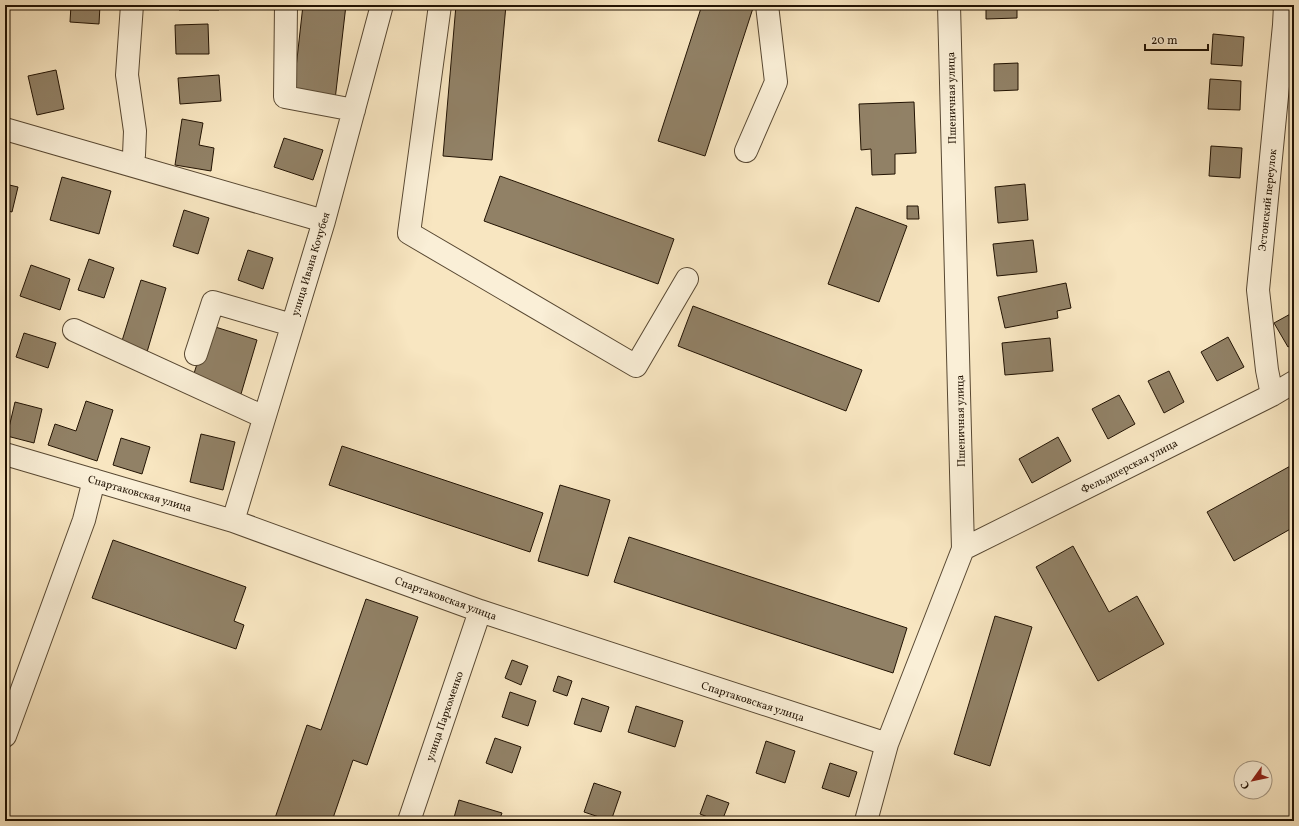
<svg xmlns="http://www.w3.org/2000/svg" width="1299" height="826" viewBox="0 0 1299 826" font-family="Vollkorn,serif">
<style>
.building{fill:#918166;stroke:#221303}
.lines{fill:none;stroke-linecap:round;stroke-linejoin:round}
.minor-casing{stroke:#584832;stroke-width:24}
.minor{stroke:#faefd7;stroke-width:22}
.labels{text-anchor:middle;stroke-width:4;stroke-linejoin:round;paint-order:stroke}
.street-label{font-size:11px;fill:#221303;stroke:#faefd7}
</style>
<rect width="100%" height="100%" fill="#f8e6c1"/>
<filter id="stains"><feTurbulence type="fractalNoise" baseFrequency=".005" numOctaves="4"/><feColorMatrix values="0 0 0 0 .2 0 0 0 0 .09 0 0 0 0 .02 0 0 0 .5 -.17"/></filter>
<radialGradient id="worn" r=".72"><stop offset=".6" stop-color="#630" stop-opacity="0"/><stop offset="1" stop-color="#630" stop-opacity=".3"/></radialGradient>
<path class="building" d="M71,5h29l-1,19 -29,-2z
M179,5h40v5h-40z
M303,5h43l-11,95 -42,-5z
M456,5h50l-14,155 -49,-4z
M702,5h52l-49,151 -47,-15z
M986,5h31v13l-31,1z
M208,24l1,30h-33l-1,-29z
M1213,34l31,3 -2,29 -31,-2z
M1018,63v27l-24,1v-27z
M56,70l8,39 -27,6 -9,-39z
M219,75l2,26 -41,3 -2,-26z
M1210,79l31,2 -1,29 -32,-1z
M914,102l2,51 -21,1v20l-23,1 -1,-26 -10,1 -2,-46z
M182,119l21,4 -4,22 15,3 -3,23 -36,-6z
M284,138l39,12 -10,30 -39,-13z
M1211,146l31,2 -2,30 -31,-2z
M500,176l174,63 -16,45 -174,-63z
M62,177l49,14 -12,43 -49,-14z
M5,184l13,3 -6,25 -7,-2z
M1025,184l3,36 -30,3 -3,-36z
M907,206h11l1,13h-12z
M856,207l51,19 -28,76 -51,-18z
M184,210l25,8 -11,36 -25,-8z
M1033,240l4,32 -40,4 -4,-32z
M248,250l25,8 -10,31 -25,-9z
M89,259l25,9 -10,30 -26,-8z
M31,265l39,14 -10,31 -40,-14z
M141,280l25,8 -19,64 -26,-8z
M1066,283l5,25 -14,3 1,7 -53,10 -7,-31z
M693,306l169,64 -16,41 -168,-65z
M1294,312v32l-6,3 -14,-24z
M209,325l48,15 -16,54 -49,-14z
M24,333l32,10 -8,25 -32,-11z
M1228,337l16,30 -27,14 -16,-29z
M1050,338l3,33 -48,4 -3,-32z
M1169,371l15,31 -20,11 -16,-32z
M1119,395l16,29 -27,15 -16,-30z
M86,401l27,9 -16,51 -49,-16 7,-21 21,7z
M15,402l27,7 -8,34 -27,-7z
M201,434l34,8 -12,48 -33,-8z
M1058,437l13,24 -39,22 -13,-24z
M121,438l29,9 -8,27 -29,-9z
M342,446l201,67 -13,39 -201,-67z
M1294,464v63l-60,34 -27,-49z
M560,485l50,15 -22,76 -50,-15z
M629,537l278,91 -14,45 -279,-91z
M113,540l133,47 -12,34 10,4 -8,24 -144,-51z
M1073,546l36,66 28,-16 27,48 -66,37 -62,-114z
M366,599l52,18 -51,148 -14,-5 -21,61h-58l33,-96 14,5z
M995,616l37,11 -42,139 -36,-12z
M512,660l16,6 -7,19 -16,-7z
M558,676l14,5 -5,15 -14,-5z
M510,692l26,9 -8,25 -26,-9z
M582,698l27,9 -8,25 -27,-8z
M636,706l47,15 -8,26 -47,-15z
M495,738l26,9 -9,26 -26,-10z
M766,741l29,10 -10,32 -29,-10z
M830,763l27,9 -8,25 -27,-9z
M594,783l27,9 -10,29 -27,-9z
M707,795l22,8 -7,18h-4l-18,-7z
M459,800l43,13 -3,8h-46z"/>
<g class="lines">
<g class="minor-casing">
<path id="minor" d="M286,5l-1,92 69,13
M440,5l-31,228 227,133 51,-87
M5,129l319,92
M746,151l30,-69 -9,-77
M131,165l3,-10 1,-24 -8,-56 5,-70
M74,330l190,87
M196,354l17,-52 79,23
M1272,395l-5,-25 -9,-80 26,-265 1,-20
M5,454l228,67 247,90 407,133
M233,521l91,-300 58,-216
M963,549l309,-154 22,-13
M5,736l79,-216 10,-40
M409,821l71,-210
M866,821l21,-77 76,-195 -14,-544"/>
</g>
<use href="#minor" class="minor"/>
</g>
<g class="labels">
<g class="street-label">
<text transform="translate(951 98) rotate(-91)" y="4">Пшеничная улица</text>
<text transform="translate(1267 200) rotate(-84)" y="4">Эстонский переулок</text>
<text transform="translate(310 264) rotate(-73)" y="4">улица Ивана Кочубея</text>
<text transform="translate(960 421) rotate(-91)" y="4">Пшеничная улица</text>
<text transform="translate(1129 466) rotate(-27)" y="4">Фельдшерская улица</text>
<text transform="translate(140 493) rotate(16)" y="4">Спартаковская улица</text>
<text transform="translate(446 598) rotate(20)" y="4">Спартаковская улица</text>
<text transform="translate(753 701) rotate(18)" y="4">Спартаковская улица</text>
<text transform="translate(444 716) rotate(-71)" y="4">улица Пархоменко</text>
</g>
</g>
<rect width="1299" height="826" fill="none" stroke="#f8e6c1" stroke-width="20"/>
<rect x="6" y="6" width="1287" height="814" fill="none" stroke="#221303" stroke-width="2"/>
<rect x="10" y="10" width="1279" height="806" fill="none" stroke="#221303"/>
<g transform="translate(1253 780) rotate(237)"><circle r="19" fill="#faefd7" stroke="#a49782"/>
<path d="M0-3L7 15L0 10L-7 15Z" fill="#8f2418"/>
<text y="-6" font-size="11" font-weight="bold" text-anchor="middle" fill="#221303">С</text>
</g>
<path d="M1145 44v6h63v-6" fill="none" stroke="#221303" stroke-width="2"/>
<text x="1151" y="44" font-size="12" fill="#221303" stroke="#faefd7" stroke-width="3" paint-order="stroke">20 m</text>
<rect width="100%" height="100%" filter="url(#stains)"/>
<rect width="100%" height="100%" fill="url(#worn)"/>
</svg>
